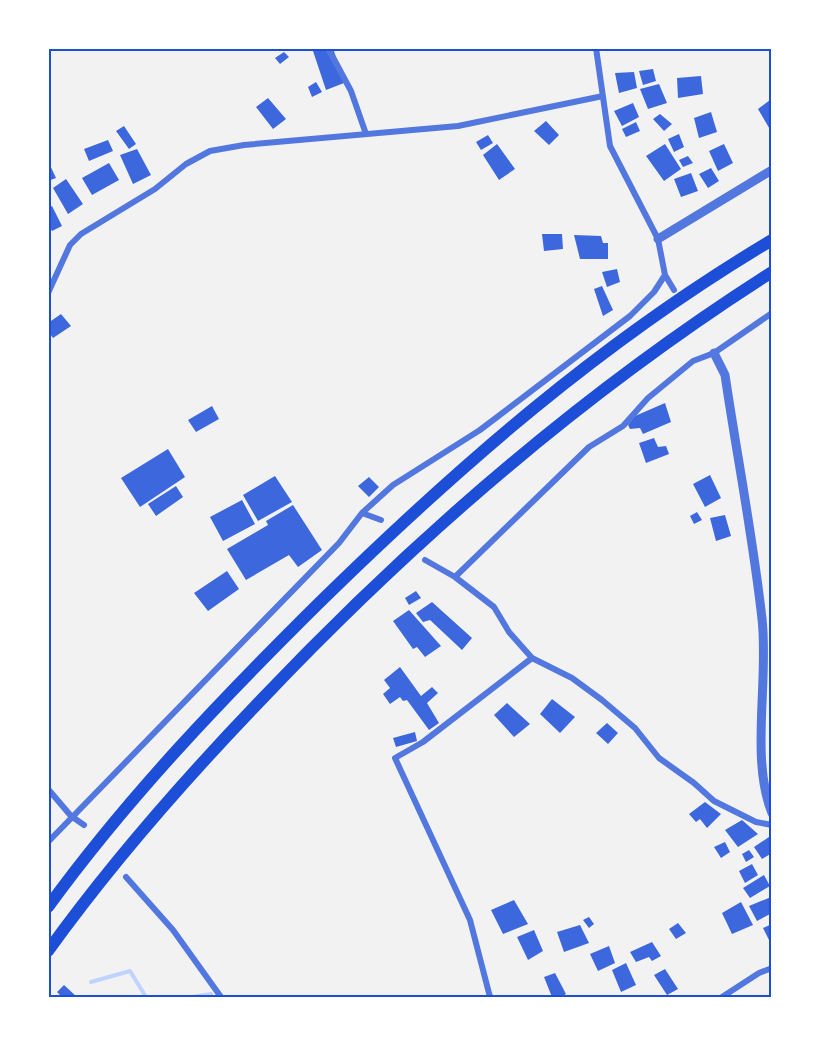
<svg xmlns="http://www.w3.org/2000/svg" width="820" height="1045" viewBox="0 0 820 1045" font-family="'PT Sans Narrow',sans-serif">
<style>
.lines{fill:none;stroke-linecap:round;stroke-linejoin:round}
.stream{stroke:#bfd3fe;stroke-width:4}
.building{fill:#3d67dc}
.minor{stroke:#5277de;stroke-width:6}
.tertiary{stroke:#5277de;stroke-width:9}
.motorway{stroke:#1d4ed8;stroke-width:12}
.neatline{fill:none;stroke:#1d4ed8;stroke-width:2}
</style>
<rect width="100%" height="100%" fill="#f2f2f2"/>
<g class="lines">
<path class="stream" d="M91,982l39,-11 16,26
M192,997l19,-3 1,3"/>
</g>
<path class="building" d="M312,48h21l11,35 -18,7z
M284,52l5,5 -9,7 -5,-6z
M653,69l3,12 -13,4 -4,-14z
M634,72l3,16 -18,5 -4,-20z
M701,76l2,18 -25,4 -1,-20z
M316,82l6,10 -10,5 -4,-10z
M659,84l8,19 -19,6 -8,-20z
M268,98l18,21 -13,10 -17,-22z
M770,100l2,3v30l-14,-24z
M633,103l6,14 -17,9 -8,-15z
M711,112l6,20 -18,6 -5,-20z
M660,114l12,10 -8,7 -11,-12z
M546,121l13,14 -10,10 -15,-14z
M636,122l4,9 -14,6 -4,-8z
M124,126l12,18 -7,5 -13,-18z
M679,134l5,13 -10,5 -6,-13z
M488,135l5,8 -12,7 -5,-8z
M108,140l5,11 -24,10 -5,-12z
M497,144l18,25 -16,11 -16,-25z
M665,144l16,25 -17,12 -18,-25z
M724,144l9,19 -15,8 -9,-20z
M137,149l14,26 -18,9 -13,-29z
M688,156l5,7 -10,4 -4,-7z
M48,161l8,17 -8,3z
M109,163l10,17 -27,15 -10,-17z
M711,168l8,13 -11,7 -9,-14z
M691,173l7,18 -17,6 -7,-18z
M66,179l17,25 -15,10 -15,-26z
M52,206l10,20 -10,5 -4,-7v-16z
M542,234h20l1,15 -19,2z
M574,235l27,1 2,7h5v16h-28z
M617,269l3,13 -13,5 -5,-15z
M602,286l11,24 -10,6 -9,-27z
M61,314l10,12 -18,12 -5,-7v-8z
M665,403l6,19 -28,12 -3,-6 -10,1 -2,-4 7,-9z
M212,406l7,13 -23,13 -8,-12z
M654,438l4,9 8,-1 3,8 -23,9 -7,-20z
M168,449l17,28 -45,30 -19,-29z
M710,475l11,23 -16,9 -12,-23z
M275,476l17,26 -34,19 -15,-26z
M369,477l10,10 -10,10 -11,-11z
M176,486l7,11 -27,19 -8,-12z
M242,500l13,24 -32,17 -13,-24z
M293,505l29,45 -24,17 -9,-12 -43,25 -19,-31 41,-24 -2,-4z
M697,512l5,8 -8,4 -4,-8z
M725,515l6,21 -15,5 -6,-23z
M227,571l12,18 -31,22 -14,-18z
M416,591l5,7 -12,7 -4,-7z
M432,602l40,36 -10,12 -32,-30 -7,2 -7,-9z
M409,610l32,36 -16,11 -8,-10 -4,2 -20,-28z
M400,667l21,29 11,-9 6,6 -11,10 12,20 -10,7 -22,-30 -4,1 -3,-4 -10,7 -7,-10 7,-6 -6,-8z
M552,699l23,18 -15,16 -20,-19z
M507,703l23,21 -16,13 -20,-22z
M607,723l11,10 -10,11 -12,-11z
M415,732l2,9 -21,6 -3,-9z
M705,802l16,12 -14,14 -7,-9 -4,3 -7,-8z
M742,820l16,14 -20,13 -13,-17z
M769,837l3,16 -10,6 -8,-12z
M725,842l5,10 -9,6 -7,-11z
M749,850l5,7 -8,5 -4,-8z
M752,864l6,11 -13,8 -6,-12z
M764,875l6,11 -20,12 -7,-10z
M771,897l1,16 -15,8 -8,-15z
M514,900l14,24 -25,10 -12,-24z
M741,902l12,23 -21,9 -10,-21z
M589,917l5,7 -5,4 -6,-8z
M678,923l8,10 -10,6 -7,-10z
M772,924v22l-9,-18z
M580,925l9,18 -25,9 -7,-20z
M534,930l9,21 -15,9 -11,-23z
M652,942l9,14 -9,5 -3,-4 -13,5 -6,-10z
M609,946l6,17 -17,8 -8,-17z
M626,963l10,22 -15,7 -9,-22z
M665,969l13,20 -11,6 -13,-20z
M555,973l11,21 -6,3h-8l-8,-20z
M64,985l13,12h-15l-5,-5z"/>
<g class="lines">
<path class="minor" d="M328,48l23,43 15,43
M596,48l14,98 48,93 7,36 9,15
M48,293l22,-48 11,-11 74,-45 31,-25 24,-13 34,-6 214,-19 145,-30
M362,513l19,7
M425,560l30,17 39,30 15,25 23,26 40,20 30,22 33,28 24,30 35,25 20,18 42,21 16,3
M455,577l134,-130 34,-21 25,-28 45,-37 21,-8 58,-40
M48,789l23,27 13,9
M48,842l291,-299 23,-30 31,-28 87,-55 150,-114 24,-24 11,-17
M126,877l47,53 48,67
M490,997l-20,-77 -75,-162 28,-16 109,-84
M722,997l37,-24 13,-5"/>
<path class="tertiary" d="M658,239l114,-69
M714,353l11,22c12,81 28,162 37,244 7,61 -12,140 10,194"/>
<path class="motorway" d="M48,907c80,-110 175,-209 271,-304 141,-138 283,-262 453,-363
M48,951c64,-89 138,-173 214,-252 152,-160 323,-308 510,-427"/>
</g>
<rect width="820" height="1045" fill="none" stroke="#ffffff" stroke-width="99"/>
<rect x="50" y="50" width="720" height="946" class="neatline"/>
</svg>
